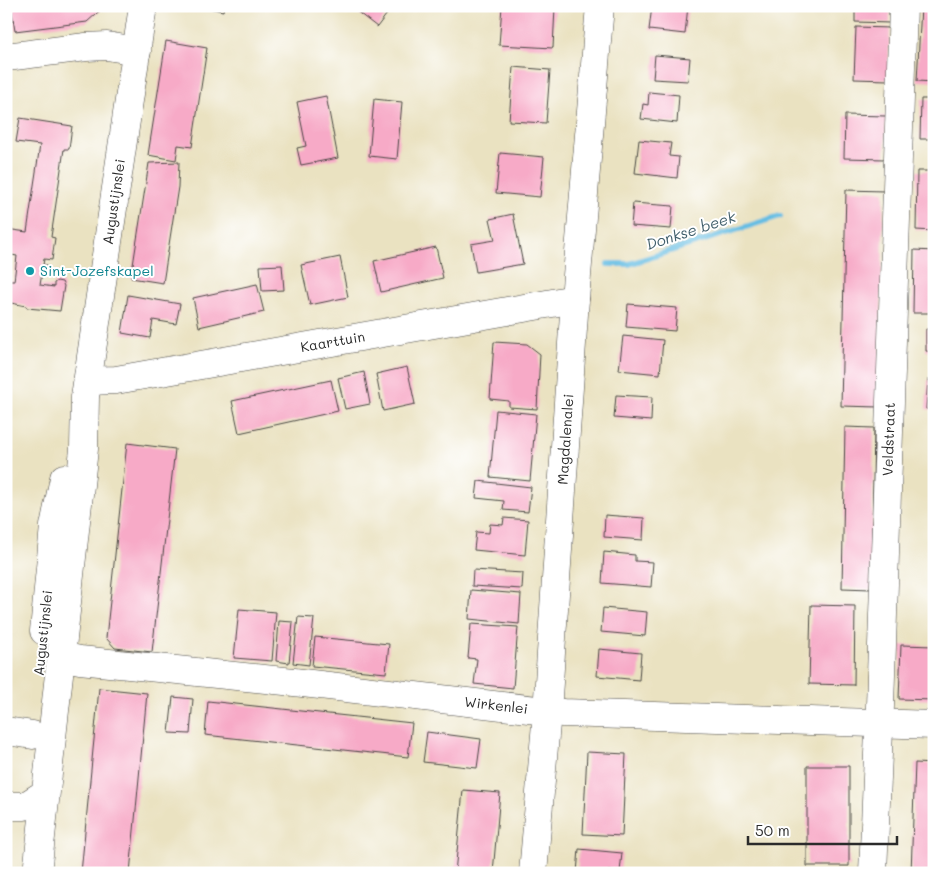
<svg xmlns="http://www.w3.org/2000/svg" width="940" height="879" viewBox="0 0 940 879" font-family="Mali,sans-serif">
<style>
.lines{fill:none;stroke-linecap:round;stroke-linejoin:round}
.stream{stroke:#66bee3;stroke-width:6}
.building{fill:#f7aac7}
.minor-casing{stroke:#484642;stroke-width:29}
.minor{stroke:#fff;stroke-width:28}
.culture-dot{fill:#0f9aa8;stroke:#fff;stroke-width:2}
.labels{text-anchor:middle;stroke-width:4;stroke-linejoin:round;paint-order:stroke}
.street-label{font-size:14px;fill:#2b2b2b;stroke:#fff}
.culture-label{font-size:14px;fill:#0d838f;stroke:#fff;text-anchor:start}
.water-label{font-size:15px;font-style:italic;fill:#405e6b;stroke:#fff}
</style>
<rect width="100%" height="100%" fill="#fff"/>
<filter id="ink" filterUnits="userSpaceOnUse"><feTurbulence type="fractalNoise" baseFrequency=".02" numOctaves="2"/><feDisplacementMap in="SourceGraphic" scale="10" xChannelSelector="R" yChannelSelector="G"/><feConvolveMatrix kernelMatrix="1 2 1 2 8 2 1 2 1" color-interpolation-filters="sRGB"/></filter>
<filter id="wash" filterUnits="userSpaceOnUse"><feTurbulence type="fractalNoise" baseFrequency=".0096" numOctaves="4" result="noise"/><feDisplacementMap in="SourceGraphic" scale="20" xChannelSelector="R" yChannelSelector="G"/><feGaussianBlur stdDeviation="1.12" result="paint"/><feColorMatrix in="noise" values="0 0 0 0 0 0 0 0 0 0 0 0 0 0 0 0 0 1.4 0 .05"/><feComposite in="paint" operator="in"/></filter>
<g filter="url(#wash)">
<rect width="100%" height="100%" fill="#eae2c1"/>
<g class="lines">
<path class="stream" d="M608,264h21l151,-48"/>
</g>
<g id="blocks">
<path class="building" d="M11,6h94l-18,16 -72,9z
M199,6h25l-1,5z
M358,6h35l-16,21 -22,-17z
M502,6l53,1 -2,41 -54,-3z
M652,6h36l-3,28 -36,-4z
M855,6h35v17l-35,-1z
M921,6h13v76l-17,-1z
M856,27l34,1 -2,52 -34,-1z
M166,41l41,7 -15,99 -14,-2 -2,15 -28,-5z
M655,55l35,3 -2,23 -35,-2z
M513,67l37,3 -4,53 -37,-2z
M649,92l30,3 -2,28 -36,-4 2,-15 5,1z
M326,96l12,62 -37,7 -4,-17 9,-2 -9,-44z
M374,99l28,3 -5,57 -28,-3z
M921,99h13v40h-14z
M845,115l41,1 -1,43 -41,-1z
M20,118l52,8 -3,23h-5l-13,88 4,1 -3,22 -8,-1 -1,6h4l-1,4v5l-4,-1 -2,12 14,2v-4l3,-2 5,1 2,4 -4,25 -33,-3 -1,-2 -20,-4v-21h8l3,-25 -11,-2v-25l21,3 13,-87 -24,-3z
M639,140l32,3 -2,13 10,1 -2,21 -42,-5z
M500,153l44,4 -4,40 -44,-4z
M179,162l-1,25 -15,96 -32,-5 18,-115z
M917,171h17v60l-18,-1z
M846,190l38,1 -5,216 -38,-1z
M633,203l40,3 -2,23 -40,-3z
M513,214l10,50 -47,8 -5,-28 24,-4 -5,-21z
M436,247l7,31 -62,14 -7,-31z
M914,250l20,1v62h-21z
M340,257l8,40 -38,8 -9,-40z
M282,265l2,25 -22,1 -2,-25z
M257,284l7,28 -65,15 -6,-29z
M128,295l52,9 -4,20 -23,-4 -3,18 -28,-5z
M628,304l49,4 -2,23 -49,-4z
M926,329h8v23l-8,-1z
M623,336l40,4 -3,34 -41,-4z
M494,342l33,2 13,10 -3,55 -28,-2v-6l-19,-2z
M407,367l8,37 -32,7 -7,-37z
M364,372l6,32 -25,5 -7,-31z
M331,380l7,31 -99,22 -7,-32z
M928,380h6v30l-8,-1z
M616,395l36,2 -1,24 -37,-3z
M496,410l40,4 -6,67 -40,-4z
M845,427l29,1 -3,161 -29,-1z
M127,443l48,6 -23,203 -37,-4 -9,-10z
M478,481l53,6 -3,25 -25,-2 1,-9 -28,-3z
M605,515l39,3 -1,22 -39,-3z
M504,518l24,2 -3,35 -51,-5 2,-18 13,1 1,-9 13,1z
M604,552l31,3v6l18,1 -2,25 -49,-4z
M473,570l50,3 -1,16 -50,-3z
M471,590l50,4 -2,30 -50,-5z
M811,605l44,1 -1,79 -45,-1z
M603,608l44,4 -2,24 -44,-4z
M239,609l37,3 -4,49 -38,-3z
M298,617l16,1 -5,47 -16,-2z
M279,621l14,1 -4,41 -13,-2z
M471,624l47,3 -5,61 -39,-4 3,-25 -9,-1z
M315,637l74,7 -3,29 -74,-7z
M901,645l33,1v54l-35,-1z
M599,649l42,4 -2,27 -42,-4z
M99,688l48,5 -17,180h-49z
M173,697l20,2 -3,35 -21,-1z
M208,701l204,22 -4,34 -203,-22z
M427,732l54,7 -4,29 -54,-6z
M587,752l39,2 -4,82 -39,-2z
M915,763l19,1v109h-23z
M807,766h42v100h-42z
M463,790l37,3 -7,80h-38z
M579,849l43,4 -2,19 -12,-1v2h-31z"/>
</g>
</g>
<g filter="url(#ink)">
<use href="#blocks" fill-opacity="0" stroke="#484642" stroke-width="1"/>
<g class="lines">
<g class="minor-casing">
<g id="minor">
<path d="M6,57l80,-10 21,-1 30,5"/>
<path id="s1" d="M88,381l28,-1 459,-81"/>
<path d="M44,631l10,-105 10,-48"/>
<path id="s2" d="M60,656l20,4 214,22 269,31 371,12"/>
<path d="M6,731l27,4"/>
<path d="M6,806h19l19,-12"/>
<path id="s3" d="M37,873l47,-424 1,-52 58,-391"/>
<path id="s4" d="M533,873l14,-161 28,-413 25,-293"/>
<path id="s5" d="M873,873l7,-167 23,-700"/>
</g>
</g>
<use href="#minor" class="minor"/>
</g>
</g>
<circle class="culture-dot" cx="30" cy="271" r="5"/>
<g class="labels">
<g class="street-label">
<text dy="5" stroke="none"><textPath href="#s3" startOffset="676">Augustijnslei</textPath></text>
<text dy="5" stroke="none"><textPath href="#s1" startOffset="248">Kaarttuin</textPath></text>
<text dy="5" stroke="none"><textPath href="#s4" startOffset="435">Magdalenalei</textPath></text>
<text dy="5" stroke="none"><textPath href="#s5" startOffset="434">Veldstraat</textPath></text>
<text transform="translate(43 633) rotate(-84)" y="5">Augustijnslei</text>
<text dy="5" stroke="none"><textPath href="#s2" startOffset="439">Wirkenlei</textPath></text>
</g>
<g class="culture-label">
<text x="40" y="276">Sint-Jozefskapel</text>
</g>
<g class="water-label">
<text transform="translate(691 231) rotate(-18)" y="5">Donkse beek</text>
</g>
</g>
<rect width="940" height="879" fill="none" stroke="#fff" stroke-width="25"/>
<path d="M748 836v8h149v-8" fill="none" stroke="#2b2b2b" stroke-width="2.5"/>
<text x="755" y="836" font-size="15" fill="#2b2b2b" stroke="#ffffff" stroke-width="4" paint-order="stroke">50 m</text>
</svg>
